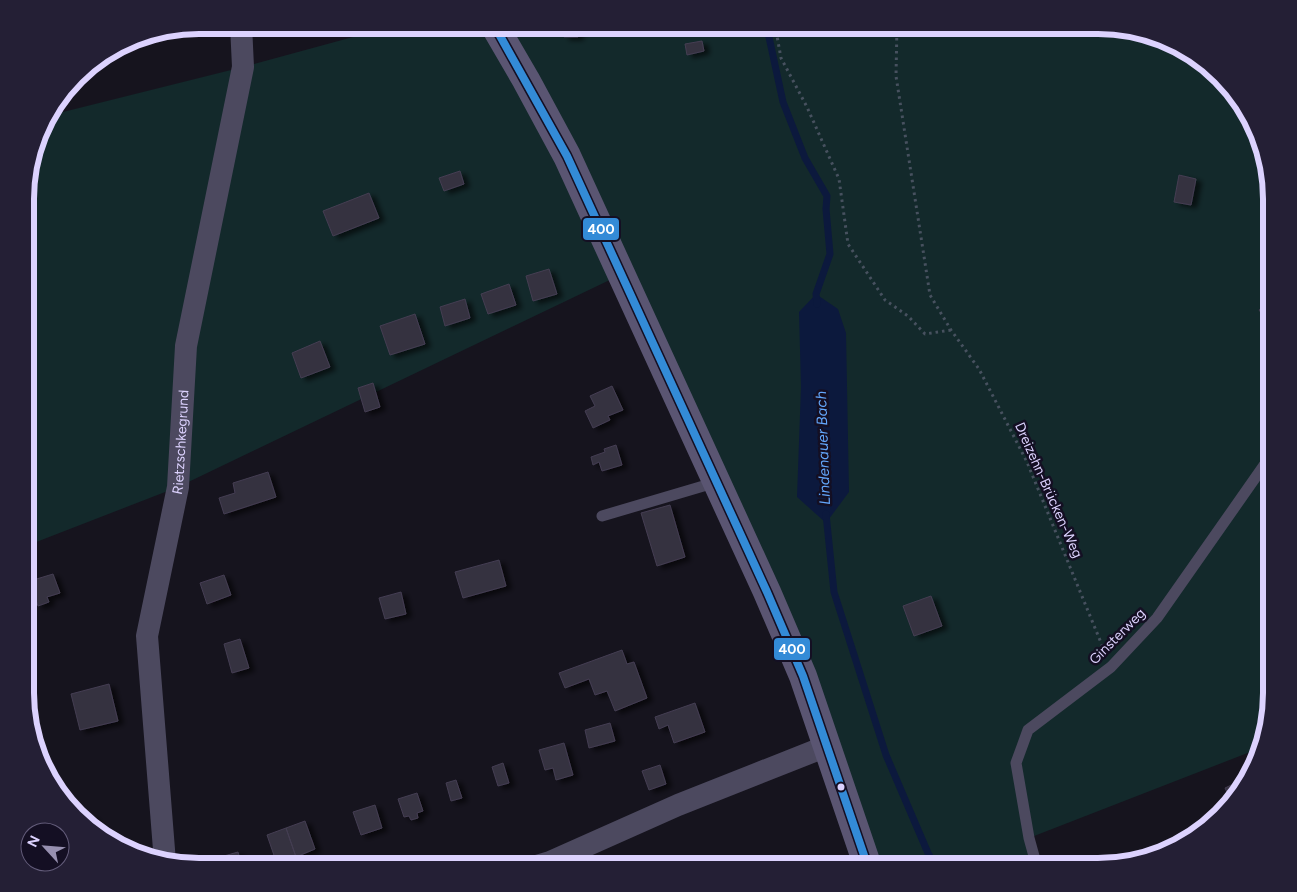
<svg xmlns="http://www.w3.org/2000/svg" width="1297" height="892" viewBox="0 0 1297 892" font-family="Figtree,sans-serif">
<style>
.green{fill:#13292b}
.water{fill:#0c193d}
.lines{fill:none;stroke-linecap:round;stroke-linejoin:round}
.stream{stroke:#0c193d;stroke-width:7}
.building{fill:#363141;stroke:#443e52;filter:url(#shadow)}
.path{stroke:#47515f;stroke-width:3;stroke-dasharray:2.5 4;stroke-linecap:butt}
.lane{stroke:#4c495f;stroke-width:11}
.street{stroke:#4c495f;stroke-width:22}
.secondary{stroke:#5a5572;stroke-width:28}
.bus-1-casing{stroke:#140f23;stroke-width:11}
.bus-1{stroke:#338bd7;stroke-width:8}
.bus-dot{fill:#dcd2fe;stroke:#140f23;stroke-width:2}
.labels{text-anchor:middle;stroke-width:5;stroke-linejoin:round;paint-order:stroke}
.street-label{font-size:14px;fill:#dcd2fe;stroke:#140f23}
.water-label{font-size:15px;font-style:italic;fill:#63a6fb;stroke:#140f23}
.rim{fill:none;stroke:#dcd2fe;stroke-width:6}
.line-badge{stroke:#140f23;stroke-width:2}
.badge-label{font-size:14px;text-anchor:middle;font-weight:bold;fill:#fff}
</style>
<defs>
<filter id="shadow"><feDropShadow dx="5.5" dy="3" stdDeviation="2.5" flood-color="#0009"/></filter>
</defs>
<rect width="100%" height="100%" fill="#16141e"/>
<path class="green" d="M397,25h88l131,252 -438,210 -152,59v-370l17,-54 4,-6 196,-49z
M503,25h606l45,9 50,27 45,51 23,76v516l-9,43 -234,91 8,29h-159z"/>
<path class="water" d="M816,294l22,15 8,24 3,159 -23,31 -29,-26 4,-110 -2,-75z"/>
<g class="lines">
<path class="stream" d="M763,25l6,12 14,65 22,56 22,38 -1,13 4,45 -14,40 1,10
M826,514l8,78 52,163 42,98 8,14"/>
</g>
<path class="building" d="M564,25h14v12h-14z
M702,41l2,10 -17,4 -2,-11z
M460,171l4,13 -20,7 -5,-13z
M1179,175l17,4 -5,26 -17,-3z
M369,193l10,25 -46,18 -10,-25z
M549,269l8,25 -24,7 -7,-25z
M509,284l7,21 -28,9 -7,-20z
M465,299l5,19 -25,8 -5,-19z
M1272,301v24l-1,1 -12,-16z
M415,314l10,30 -35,11 -10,-29z
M320,341l10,26 -29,11 -9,-25z
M373,383l7,24 -15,5 -7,-24z
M612,386l11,24 -15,6 2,4 -17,8 -8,-17 10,-5 -5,-10z
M616,445l6,20 -20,6 -3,-9 -6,3 -2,-8 14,-5 -1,-3z
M268,472l8,25 -52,17 -5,-16 16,-5 -2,-10z
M670,505l15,52 -28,9 -16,-53z
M499,560l7,26 -43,12 -8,-26z
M53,574l7,19 -13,4 2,5 -11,4 -8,-25z
M224,575l7,20 -24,9 -7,-21z
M401,592l5,22 -21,5 -6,-21z
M931,596l11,30 -28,10 -11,-30z
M240,639l9,29 -17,5 -8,-29z
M622,650l5,14 7,-2 13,36 -32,13 -8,-20 -12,4 -6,-16 -24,9 -6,-15z
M109,684l9,37 -38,9 -9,-36z
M695,703l10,29 -31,11 -6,-18 -9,4 -4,-12z
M610,723l5,18 -26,7 -4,-18z
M564,743l9,32 -17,5 -3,-12 -8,2 -6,-20z
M503,763l6,20 -11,3 -6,-19z
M660,765l6,19 -17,6 -7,-19z
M456,780l6,18 -11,3 -5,-18z
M1242,780l2,5 -8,14 -4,4 -7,-15z
M417,793l6,18 -6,2 1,5 -7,2 -2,-4 -5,1 -6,-18z
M375,805l7,23 -21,7 -8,-23z
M92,816l12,21 -11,-6 -9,-11z
M305,821l10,28 -19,8 -10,-29z
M286,828l10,29 -19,7 -10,-29z
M1184,837l2,3 -11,9 -21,5 -1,-4z
M238,852l4,15h-15l-3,-11z
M1095,862l2,5h-16z"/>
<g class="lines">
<path class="path" d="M775,25l6,33 26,49 32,72 9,65 37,56 23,16 17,18 26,-4
M897,25l-1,51 34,219 21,35 28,39 48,93 77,188"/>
<path class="lane" d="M602,516l115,-34
M1037,867l-8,-29 -13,-75 12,-33 83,-63 46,-49 115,-164"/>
<g class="street">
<path id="s1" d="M165,862l-18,-226 31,-149 8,-141 57,-279 -2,-42"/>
<path d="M533,867l17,-5 128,-57 149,-59"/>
</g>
<path class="secondary" d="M494,25l32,55 41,76 200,436 36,84 65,191"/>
<g class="bus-1-casing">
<path id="bus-1" d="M494,25l73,131 200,436 36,84 65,191"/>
</g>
<use href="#bus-1" class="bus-1"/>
</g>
<circle class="bus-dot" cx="841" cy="787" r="4.5"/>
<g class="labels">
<g class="street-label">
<text dy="5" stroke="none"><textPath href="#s1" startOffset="424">Rietzschkegrund</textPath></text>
<text transform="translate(1049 490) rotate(66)" y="5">Dreizehn-Brücken-Weg</text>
<text transform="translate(1117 636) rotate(-45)" y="5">Ginsterweg</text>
</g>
<g class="water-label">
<text transform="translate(823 448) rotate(-92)" y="5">Lindenauer Bach</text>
</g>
</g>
<path d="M0 0H1297V892H0ZM199 34H1098A165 165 0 0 1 1263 199V693A165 165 0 0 1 1098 858H199A165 165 0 0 1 34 693V199A165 165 0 0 1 199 34Z" fill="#241f35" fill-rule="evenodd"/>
<path class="rim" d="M199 34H1098A165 165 0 0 1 1263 199V693A165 165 0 0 1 1098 858H199A165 165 0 0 1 34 693V199A165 165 0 0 1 199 34Z"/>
<g class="line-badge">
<rect x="582" y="217" width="38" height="24" rx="5" fill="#338bd7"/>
<rect x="773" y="637" width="38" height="24" rx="5" fill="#338bd7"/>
</g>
<g class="badge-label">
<text x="601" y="234">400</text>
<text x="792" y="654">400</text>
</g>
<g transform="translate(45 847) rotate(296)"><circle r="24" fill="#140f23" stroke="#645d7b"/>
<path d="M0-4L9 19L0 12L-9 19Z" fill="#9790b0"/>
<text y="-8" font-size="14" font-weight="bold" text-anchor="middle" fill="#dcd2fe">N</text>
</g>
</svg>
